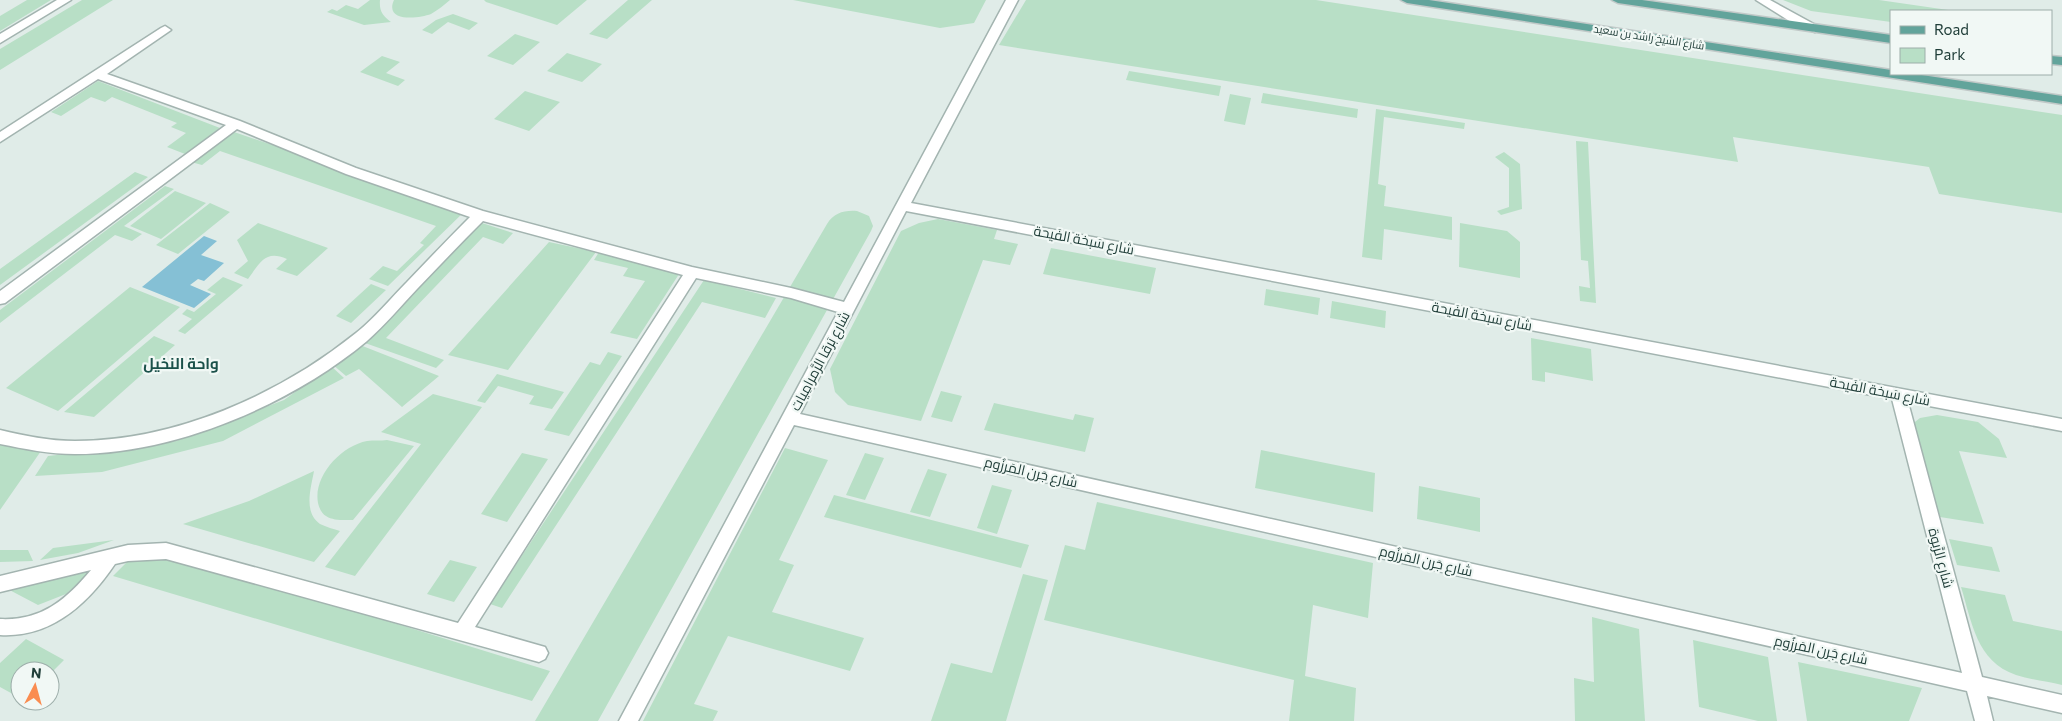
<svg xmlns="http://www.w3.org/2000/svg" width="2062" height="721" viewBox="0 0 2062 721" font-family="Commissioner,Cairo,sans-serif">
<style>
.green{fill:#b8dfc6}
.water{fill:#85c0d5}
.lines{fill:none;stroke-linecap:round;stroke-linejoin:round}
.minor-casing{stroke:#a3b4b0;stroke-width:3}
.major-casing{stroke:#c1c9c8;stroke-width:3}
.minor{fill:#fff;fill-rule:evenodd}
.major{fill:#62a49b;fill-rule:evenodd}
.labels{text-anchor:middle;stroke-width:4.5;stroke-linejoin:round;paint-order:stroke}
.far-street-label{font-size:11px;fill:#203e39;stroke:#f1f8f5}
.street-label{font-size:14px;fill:#203e39;stroke:#f1f8f5}
.neighbourhood-label{font-size:15px;font-weight:bold;fill:#1b514a;stroke:#f1f8f5}
</style>
<rect width="100%" height="100%" fill="#e0ece8"/>
<path class="green" d="M27,0h24l-51,31v-15z
M82,0h31l-113,70v-21z
M370,0h10c-1,11 3,16 11,22l-27,3 -37,-13 5,-3 5,2 9,-6 12,4z
M394,0h56c-6,5 -12,10 -19,14 -13,5 -47,8 -37,-14z
M484,0h103l-30,25 -71,-23z
M628,0h24l-45,39 -18,-5z
M793,0h193l-12,23 -34,5z
M1026,0h290l746,115v98l-123,-19 -10,-27 -196,-30 5,25 -739,-117z
M1783,0h96l76,11h-64v11l-80,-11z
M453,14l25,9 -9,7 -21,-8 -16,12 -10,-4 14,-10z
M515,34l25,8 -27,23 -26,-9z
M567,53l35,11 -20,18 -35,-11z
M382,56l18,6 -14,11 19,7 -7,6 -38,-14z
M1129,71l92,15 -2,10 -93,-16z
M98,81l122,47 -35,26 -18,-7 19,-14 -15,-6 6,-4 -65,-26 -7,5 -14,-5 -30,19 -10,-4z
M525,91l35,11 -31,29 -35,-12z
M1263,93l95,16 -1,9 -96,-15z
M1230,94l21,4 -6,27 -21,-4z
M1376,109l89,14 -1,6 -80,-12 -6,67 8,2 -2,20 68,11v23l-68,-11 -2,31 -20,-3z
M231,131l235,79 -78,76 -19,-7 14,-13 14,5 27,-26 -4,-2 16,-17 -216,-75 -18,14 -11,-3z
M1576,141l12,1 8,161 -16,-2 -1,-15 11,2 -2,-27 -7,-1z
M1504,152l16,12 2,45 -21,6 -4,-4 12,-4v-39l-14,-11z
M135,172l13,5 -148,108v-16z
M165,186l9,3 -50,37 18,8 -10,7 -17,-6 -115,88v-13z
M175,191l31,12 -45,36 -31,-13z
M210,203l20,9 -52,42 -22,-9z
M857,211l12,5 4,10 -2,5 -273,490h-63l292,-497c7,-11 17,-14 30,-13z
M938,219l59,11 -3,9 24,5 -8,21 -27,-5 -62,161 -73,-16 -13,-13 -5,-23 71,-138 18,-8z
M258,223l70,25 -31,28 -21,-7 11,-10c-22,-10 -27,4 -39,20l-14,-6 14,-12 -11,-21z
M482,223l31,10 -10,11 -20,-7 -97,101 58,22 -8,8 -71,-25z
M1460,223l47,8 13,11v36l-61,-11z
M549,242l47,10 -88,118 -60,-15z
M1051,248l105,20 -6,26 -107,-20z
M599,252l82,19 -44,68 -27,-6 35,-52 -22,-5 5,-8 -34,-8z
M223,277l20,8 -58,49 -7,-3 14,-12 -10,-5 5,-5 7,3 22,-18 -9,-4z
M704,280l72,18 -11,20 -63,-16 -200,306 -12,-4z
M371,284l15,6 -35,33 -15,-7z
M130,287l50,20 -122,104 -52,-23z
M1266,289l54,9 -2,17 -54,-10z
M1332,301l54,10 -1,17 -55,-10z
M154,336l21,9 -81,72 -30,-5z
M1531,338l60,11 2,32 -48,-9v10l-13,-2z
M360,345l79,31 -37,31 -43,-38 -13,7 -14,-12z
M608,352l14,4 -53,80 -25,-6 46,-68 10,3z
M331,366l13,12 -121,63 -121,31 -67,4 13,-20 128,-15 108,-41z
M497,374l67,18 -12,17 -23,-5 5,-8 -36,-10 -13,17 -8,-2z
M941,391l21,5 -10,26 -21,-5z
M433,394l49,13 -127,169 -30,-9 96,-123 -40,-12z
M994,403l79,17 2,-6 19,4 -9,34 -101,-22z
M1937,415l41,7 21,17 8,19 -48,-7 25,73 -44,-7 -29,-92 9,-7z
M387,440l27,6 -61,74c-8,0 -20,1 -27,-4 -4,-2 -7,-8 -8,-13 -5,-27 23,-57 49,-62 7,-1 14,0 20,-1z
M0,445l41,6 -41,59z
M785,448l43,12 -49,100 15,5 -22,47 92,26 -14,33 -122,-35 -34,68 24,7 -5,10h-70z
M1261,450l114,23 -2,39 -118,-24z
M522,453l26,6 -41,63 -26,-8z
M865,453l19,5 -19,42 -19,-5z
M928,469l19,5 -17,43 -20,-5z
M314,471c-3,17 -11,41 6,53 6,3 14,5 20,7l-26,31 -131,-38 66,-23z
M992,485l20,5 -15,44 -20,-6z
M1419,486l61,12v34l-63,-13z
M834,495l195,50 -8,23 -197,-51z
M1097,502l276,61 -5,55 -55,-13 -8,71 51,12 -2,33h-65l5,-41 -250,-60 21,-75 20,5z
M1949,539l43,8 8,25 -43,-7z
M114,540l-36,13 -38,7 13,-12z
M154,549l396,122 -18,30 -419,-125 23,-23z
M0,550h28l5,11 -33,1z
M450,560l27,7 -23,35 -27,-8z
M97,566l-31,28 -28,11 -38,-20z
M1023,574l25,6 -42,141h-75l20,-58 41,10z
M1961,587l44,8 8,26 49,10v54c-15,-4 -31,-5 -46,-10 -40,-14 -44,-53 -55,-88z
M1592,617l47,12 6,92h-70l-1,-43 20,4z
M26,639l38,21 -14,14v-3h-30v27l-20,-11v-24z
M1693,640l75,17 9,64h-19l-59,-14z
M1798,662l124,26 -13,33h-102z"/>
<path class="water" d="M204,236l13,5 -16,14 23,8 -20,18 -6,-2 -8,6 21,9 -17,14 -52,-21z"/>
<g class="lines">
<g class="minor-casing">
<path id="minor" d="M57,0h14l-71,43v-9z
M1006,0h12l-107,203 1151,216v12l-154,-29 74,275 80,18v18l-75,-17 6,25h-18l-8,-30 -1173,-266 -156,296h-19l219,-409 -47,-14 -95,-20 -221,349 70,20 3,6 -3,6 -6,3 -373,-103 -38,2 -13,3c-27,40 -64,74 -115,71v-16c41,2 66,-19 91,-49l-91,22v-16l128,-31 38,-2 292,80 225,-348 -200,-54c-22,22 -44,45 -66,68 -16,17 -32,36 -50,52 -77,64 -192,113 -292,113 -26,0 -50,-5 -75,-10v-14c25,6 49,11 75,11 100,0 204,-46 281,-108 19,-15 34,-34 51,-51 21,-22 42,-44 63,-65l-124,-43 -109,-45 -232,174 -5,1v-13l226,-166 -128,-46 -98,63v-10l161,-104 4,-2 6,4 -64,44 133,47 116,47 127,43 209,56 99,21 53,14zM906,211l986,188 70,274 -1162,-259z
M1756,0h14l51,28 -6,4 -24,-10z"/>
</g>
<g class="major-casing">
<path id="major" d="M1401,0h28l462,70v4h24l147,22v8l-655,-101z
M1612,0h30l249,35v8l-273,-40z
M2051,56l11,1v8l-11,-1z"/>
</g>
<use href="#minor" class="minor"/>
<use href="#major" class="major"/>
</g>
<g class="labels">
<g class="far-street-label">
<text transform="translate(1649 37) rotate(9)" y="4">شارع الشيخ راشد بن سعيد</text>
</g>
<g class="street-label">
<text transform="translate(1084 240) rotate(11)" y="5">شارع سَبخة الفَيحة</text>
<text transform="translate(1482 316) rotate(11)" y="5">شارع سَبخة الفَيحة</text>
<text transform="translate(820 361) rotate(-62)" y="5">شارع بَرقا الرَّمرامِيات</text>
<text transform="translate(1880 391) rotate(11)" y="5">شارع سَبخة الفَيحة</text>
<text transform="translate(1031 472) rotate(13)" y="5">شارع جَرن المَرزُوم</text>
<text transform="translate(1941 558) rotate(75)" y="5">شارع الرَّبوة</text>
<text transform="translate(1426 561) rotate(13)" y="5">شارع جَرن المَرزُوم</text>
<text transform="translate(1821 650) rotate(12)" y="5">شارع جَرن المَرزُوم</text>
</g>
<g class="neighbourhood-label">
<text x="181" y="369">واحة النخيل</text>
</g>
</g>
<rect x="1890" y="10" width="162" height="65" fill="#f1f8f5" stroke="#9daeaa"/>
<rect x="1900" y="26" width="25" height="8" fill="#62a49b" stroke="#9daeaa"/>
<text x="1934" y="35" font-size="15" fill="#203e39">Road</text>
<rect x="1900" y="48" width="25" height="15" fill="#b8dfc6" stroke="#9daeaa"/>
<text x="1934" y="60" font-size="15" fill="#203e39">Park</text>
<g transform="translate(35 686) rotate(6)"><circle r="24" fill="#f1f8f5" stroke="#9daeaa"/>
<path d="M0-4L9 19L0 12L-9 19Z" fill="#fa8c50"/>
<text y="-8" font-size="14" font-weight="bold" text-anchor="middle" fill="#203e39">N</text>
</g>
</svg>
